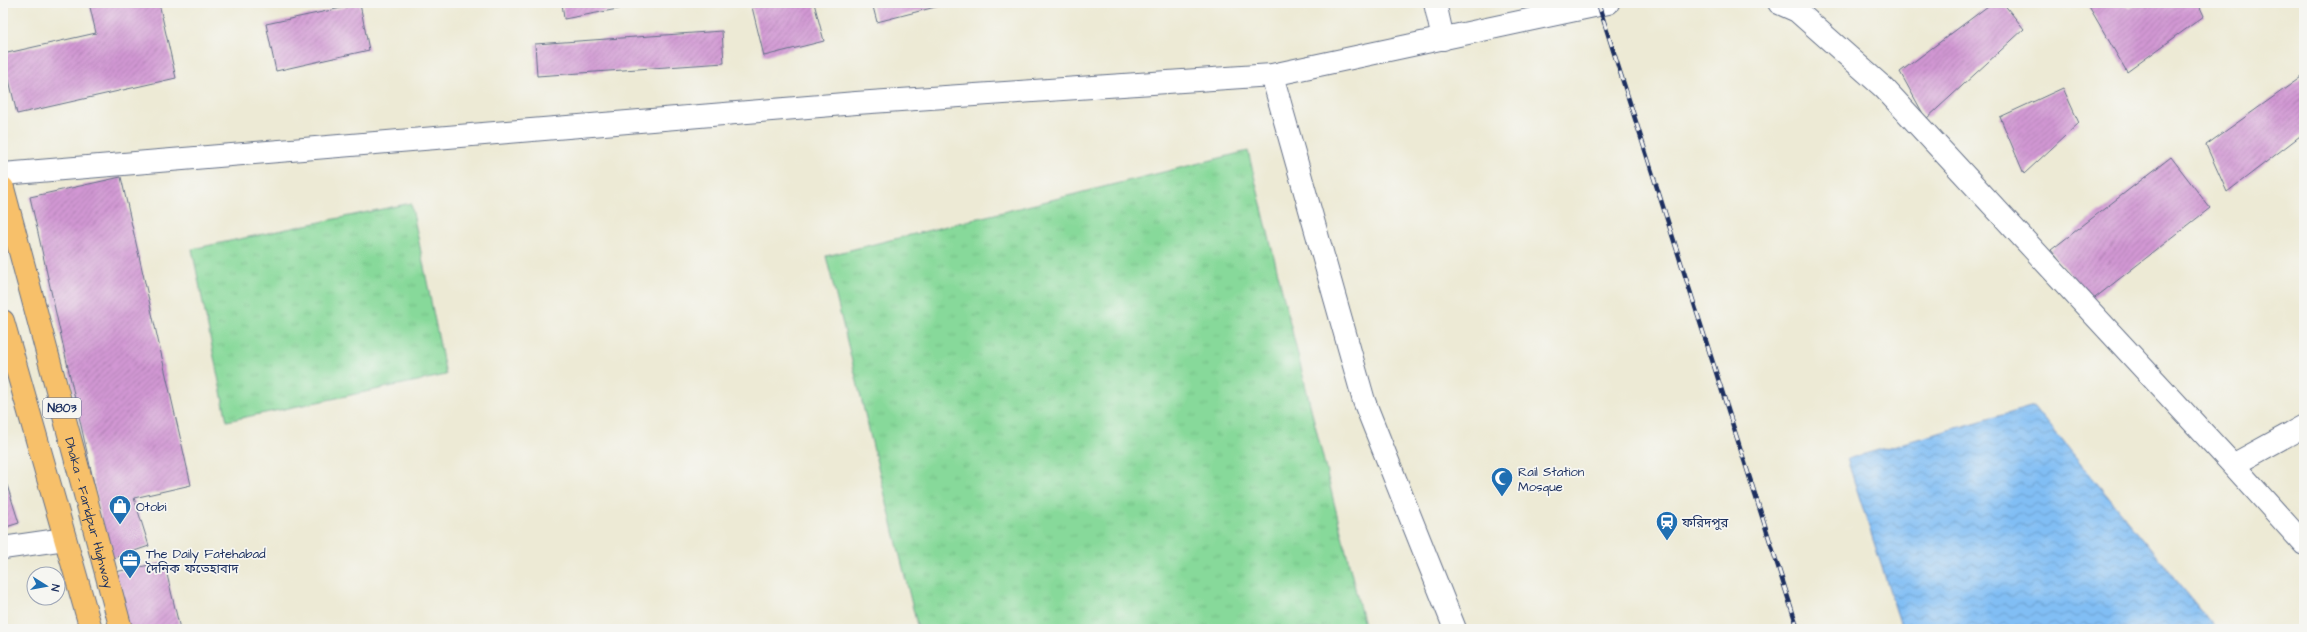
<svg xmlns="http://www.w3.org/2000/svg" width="2307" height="632" viewBox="0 0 2307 632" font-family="'Architects Daughter','Noto Sans Bengali',sans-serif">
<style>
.park{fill:url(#park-tufts);stroke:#51847c}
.water{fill:url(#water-waves);stroke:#4e76a9}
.building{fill:url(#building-hatch)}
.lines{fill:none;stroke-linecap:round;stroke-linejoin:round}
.minor-casing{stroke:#647088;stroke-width:24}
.highway-casing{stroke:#647088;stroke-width:24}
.minor{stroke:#fff;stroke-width:22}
.highway{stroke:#f7c06b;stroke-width:22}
.rail-casing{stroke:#1b2f5e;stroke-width:4.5}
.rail{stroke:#f6f6f2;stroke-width:3;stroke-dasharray:9;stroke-linecap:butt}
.labels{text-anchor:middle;stroke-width:3.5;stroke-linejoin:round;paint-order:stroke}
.shield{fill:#f6f6f2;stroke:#5d6b8a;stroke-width:1}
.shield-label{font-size:12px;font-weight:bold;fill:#1b2f5e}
.poi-label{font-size:13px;fill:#1b2f5e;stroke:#f6f6f2;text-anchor:start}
.street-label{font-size:13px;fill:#1b2f5e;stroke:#f6f6f2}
</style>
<defs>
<pattern id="park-tufts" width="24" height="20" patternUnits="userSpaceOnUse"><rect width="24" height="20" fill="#87d99a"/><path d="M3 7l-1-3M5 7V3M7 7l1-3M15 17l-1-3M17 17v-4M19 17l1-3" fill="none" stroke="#74bb87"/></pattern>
<pattern id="water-waves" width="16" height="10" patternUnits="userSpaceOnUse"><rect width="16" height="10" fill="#81bef4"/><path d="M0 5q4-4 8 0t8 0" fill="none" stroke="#699bc9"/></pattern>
<pattern id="building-hatch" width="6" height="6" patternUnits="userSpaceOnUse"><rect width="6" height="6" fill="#d197d3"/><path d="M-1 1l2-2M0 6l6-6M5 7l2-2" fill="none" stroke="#a97cae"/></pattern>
</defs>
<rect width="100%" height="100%" fill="#f6f6f2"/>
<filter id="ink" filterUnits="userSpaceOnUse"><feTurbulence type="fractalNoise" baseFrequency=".025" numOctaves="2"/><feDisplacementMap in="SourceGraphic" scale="8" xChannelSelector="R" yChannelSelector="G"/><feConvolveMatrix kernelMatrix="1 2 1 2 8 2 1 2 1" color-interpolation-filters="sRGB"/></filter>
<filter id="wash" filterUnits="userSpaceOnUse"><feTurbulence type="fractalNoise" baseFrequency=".012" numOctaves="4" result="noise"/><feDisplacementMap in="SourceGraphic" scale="16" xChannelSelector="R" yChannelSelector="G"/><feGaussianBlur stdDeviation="0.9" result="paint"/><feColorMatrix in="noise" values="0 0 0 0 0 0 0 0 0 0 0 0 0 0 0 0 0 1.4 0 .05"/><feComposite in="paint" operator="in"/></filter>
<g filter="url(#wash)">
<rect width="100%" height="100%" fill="#edead5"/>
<path class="park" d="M1248,151l117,478h-447l-92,-373z
M411,203l35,172 -219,46 -35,-172z"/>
<path class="water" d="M2034,406l182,223h-314l-55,-170z"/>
<g id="blocks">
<path class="building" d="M89,3h70l17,75 -159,36 -14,-60 93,-21z
M562,3h71l1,3 -70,13z
M751,3h63l10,38 -60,15z
M872,3h75v1l-70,18z
M1992,3h11l21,26 -98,90 -26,-47z
M2087,3h35l8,5 12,-5h56l6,13 -77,56z
M360,4l9,46 -93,21 -10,-47z
M722,31l2,32 -187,13 -2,-32z
M2304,75v58l-77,59 -21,-47z
M2063,88l16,35 -55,51 -24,-57z
M2171,157l39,51 -119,93 -40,-51z
M121,177l70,308 -57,13 15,48 -41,14 -9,-54 -69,-309z
M7,485l12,38 -16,5v-42z
M164,562l16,67h-54l-16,-56z"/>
</g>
</g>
<g filter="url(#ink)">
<use href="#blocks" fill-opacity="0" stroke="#647088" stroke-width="1"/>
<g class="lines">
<g class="minor-casing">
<path id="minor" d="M1435,3l8,36
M1779,3l18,8 87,77 349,377 71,79
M1272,75l92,326 91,228
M3,174l853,-71 416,-28 336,-72
M2233,465l71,-39
M3,548l62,-9"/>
</g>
<g class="highway-casing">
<g id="highway">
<path id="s1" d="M3,188l118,441"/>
<path d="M3,321l88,308"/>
</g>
</g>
<use href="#minor" class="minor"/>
<use href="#highway" class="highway"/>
<g class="rail-casing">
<path id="rail" d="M1598,3l200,626"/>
</g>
<use href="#rail" class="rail"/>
</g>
</g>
<defs>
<g id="mosque-pin" transform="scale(1.15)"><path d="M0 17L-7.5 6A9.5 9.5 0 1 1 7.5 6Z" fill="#1f6fb2" stroke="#f6f6f2"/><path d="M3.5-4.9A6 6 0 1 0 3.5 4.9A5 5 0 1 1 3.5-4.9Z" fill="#fff"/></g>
<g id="shop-pin" transform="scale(1.15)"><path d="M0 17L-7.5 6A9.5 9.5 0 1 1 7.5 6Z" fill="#1f6fb2" stroke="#f6f6f2"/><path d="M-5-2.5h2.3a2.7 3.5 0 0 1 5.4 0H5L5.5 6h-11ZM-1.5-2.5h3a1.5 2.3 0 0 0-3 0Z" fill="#fff"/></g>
<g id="station-pin" transform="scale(1.15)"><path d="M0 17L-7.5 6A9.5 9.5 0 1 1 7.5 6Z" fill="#1f6fb2" stroke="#f6f6f2"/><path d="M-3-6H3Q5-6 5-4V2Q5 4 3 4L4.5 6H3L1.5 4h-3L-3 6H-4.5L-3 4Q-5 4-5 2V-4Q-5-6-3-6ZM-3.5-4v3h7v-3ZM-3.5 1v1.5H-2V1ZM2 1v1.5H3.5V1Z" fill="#fff"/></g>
<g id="office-pin" transform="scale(1.15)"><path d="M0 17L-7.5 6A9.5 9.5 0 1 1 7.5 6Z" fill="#1f6fb2" stroke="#f6f6f2"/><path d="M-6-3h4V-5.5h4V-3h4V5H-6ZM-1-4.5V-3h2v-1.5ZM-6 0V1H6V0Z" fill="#fff"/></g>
</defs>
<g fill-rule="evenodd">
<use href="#mosque-pin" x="1502" y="478"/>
<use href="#shop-pin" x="120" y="506"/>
<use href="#station-pin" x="1667" y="522"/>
<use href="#office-pin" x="130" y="560"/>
</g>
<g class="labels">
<rect class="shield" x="43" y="398" width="38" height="20" rx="3"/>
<g class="shield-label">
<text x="62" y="412">N803</text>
</g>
<g class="poi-label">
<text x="1518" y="476">Rail Station<tspan x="1518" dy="15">Mosque</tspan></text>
<text x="136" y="511">Otobi</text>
<text x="1682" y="527">ফরিদপুর</text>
<text x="146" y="558">The Daily Fatehabad<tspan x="146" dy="15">দৈনিক ফতেহাবাদ</tspan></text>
</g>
<g class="street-label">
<text dy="5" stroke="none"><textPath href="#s1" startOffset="336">Dhaka - Faridpur Highway</textPath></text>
</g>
</g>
<rect width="2307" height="632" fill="none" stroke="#f6f6f2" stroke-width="16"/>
<g transform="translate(46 586) rotate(101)"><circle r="19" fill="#f6f6f2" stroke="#9ea6b7"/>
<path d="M0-3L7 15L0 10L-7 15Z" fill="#1f6fb2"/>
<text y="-6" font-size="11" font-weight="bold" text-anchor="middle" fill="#1b2f5e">N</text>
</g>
</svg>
